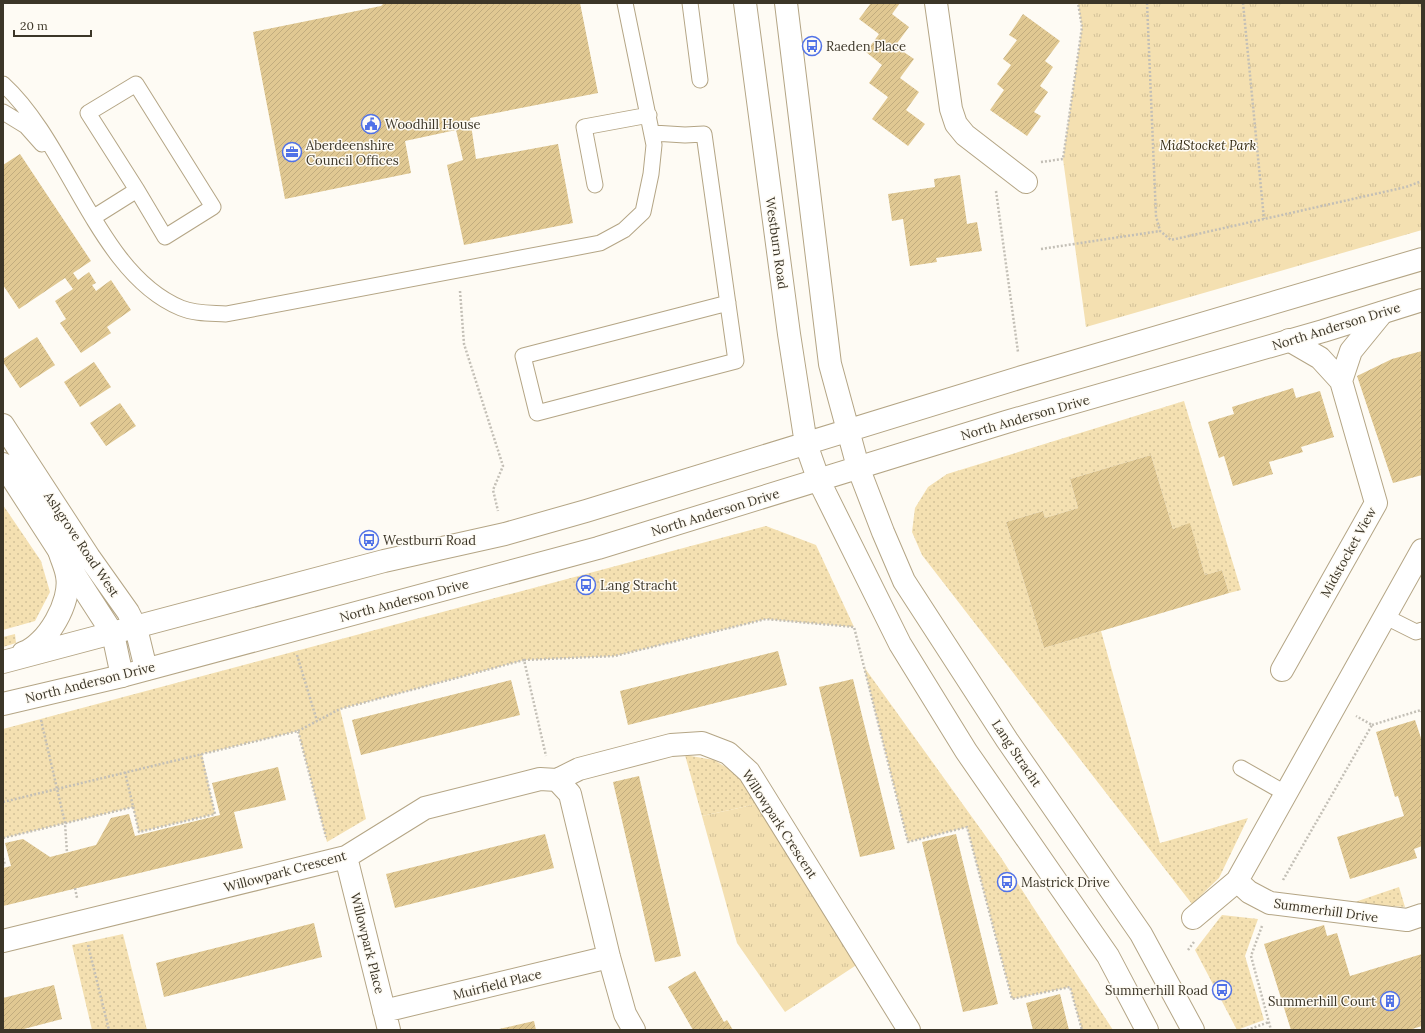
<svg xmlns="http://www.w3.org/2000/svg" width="1425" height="1033" viewBox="0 0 1425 1033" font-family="Lora,serif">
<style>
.grass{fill:url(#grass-dots)}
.park{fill:url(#park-tufts)}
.building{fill:url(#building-hatch)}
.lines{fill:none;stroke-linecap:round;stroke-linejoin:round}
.service-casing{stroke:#b4a585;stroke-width:17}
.minor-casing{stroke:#b4a585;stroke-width:24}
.tertiary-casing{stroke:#b4a585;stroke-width:24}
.primary-casing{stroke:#b4a585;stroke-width:24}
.path{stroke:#c3bfb6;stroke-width:2.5;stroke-dasharray:2 2;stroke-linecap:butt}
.service{stroke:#fff;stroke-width:15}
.minor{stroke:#fff;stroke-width:22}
.tertiary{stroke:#fff;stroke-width:22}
.primary{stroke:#fff;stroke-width:22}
.labels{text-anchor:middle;stroke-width:3;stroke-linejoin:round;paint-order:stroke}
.poi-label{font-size:13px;fill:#3c3628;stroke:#fefbf4;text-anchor:start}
.park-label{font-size:13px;font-style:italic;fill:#342a11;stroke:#fefbf4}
.street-label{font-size:13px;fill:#3c3628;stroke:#fefbf4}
</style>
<defs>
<pattern id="grass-dots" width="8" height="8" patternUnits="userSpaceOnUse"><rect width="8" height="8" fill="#f4e0b1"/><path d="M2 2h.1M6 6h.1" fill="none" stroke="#d2c198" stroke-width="1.8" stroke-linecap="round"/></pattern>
<pattern id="park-tufts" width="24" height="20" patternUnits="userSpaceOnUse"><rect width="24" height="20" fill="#f4e0b1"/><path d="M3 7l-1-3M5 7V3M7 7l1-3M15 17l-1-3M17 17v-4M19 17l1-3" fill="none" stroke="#d2c198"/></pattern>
<pattern id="building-hatch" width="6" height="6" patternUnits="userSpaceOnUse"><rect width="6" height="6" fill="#e0c892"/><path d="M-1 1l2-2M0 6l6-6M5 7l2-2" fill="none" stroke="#c1ac7e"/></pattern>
</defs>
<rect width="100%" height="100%" fill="#fefbf4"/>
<path class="grass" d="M1184,401l57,189 -12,3 -7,-23 -17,5 -15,-51 -17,5 -22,-74 -81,24 8,29 -33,10 -2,-7 -37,11 38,126 57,-17 59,212 88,-25 -29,60 -27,26 -270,-349 -10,-23 3,-24 13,-21 19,-13z
M3,505l38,56 9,31 -15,29 -32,9z
M766,526l50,19 38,82 -88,-8 -151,37 -91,4 -184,49 26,110 -39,23 -29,-111 -96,23 13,60 -76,18 -6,-25 -130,31v-109z
M15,634l1,9 -13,4v-10z
M864,667l136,189 113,174h-31l-12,-43 -58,12 -45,-172 -59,15z
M685,755l29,5 22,13 21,31 -55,12z
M1399,887l6,20 -53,-4z
M1222,915l36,4 -13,37 19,64 -27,10 -42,-80z
M123,934l24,96h-55l-20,-85z"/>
<path class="park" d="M1078,3h344v227l-336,97 -23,-168 19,-132z
M757,804l101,160 -73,48 -48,-69 -35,-127z"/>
<path class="building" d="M384,3h196l18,90 -128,25 6,41 82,-15 15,79 -109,22 -17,-80 16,-5 -7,-30 -51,11 6,32 -126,26 -32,-167 128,-26z
M871,3h29l-8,11 17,13 -14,19 19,13 -14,19 19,14 -13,18 19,14 -17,22 -36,-27 16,-22 -19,-14 13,-18 -16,-13 13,-18 -20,-15z
M1023,14l37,27 -15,20 8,6 -13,19 8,6 -14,20 7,4 -14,20 -37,-26 14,-20 -7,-6 14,-19 -8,-6 14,-19 -8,-5z
M20,154l71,107 -18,12 5,7 11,-8 7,11 -4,2 4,6 15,-11 20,30 -24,17 4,6 -30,20 -21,-30 6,-4 -11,-18 18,-12 -8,-11 -46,31 -16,-24v-120z
M960,175l7,49 10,-2 5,29 -46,7 1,4 -27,4 -7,-47 -11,2 -4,-27 47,-7 -1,-8z
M37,337l18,28 -35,23 -17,-26v-3z
M1422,351v124l-29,8 -36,-107 35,-17z
M94,362l17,25 -31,20 -16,-25z
M1293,388l3,10 24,-7 14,46 -33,10 2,5 -34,10 4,12 -40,12 -9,-30 -5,2 -11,-36 26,-8 -2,-7z
M120,403l16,23 -30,20 -16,-23z
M1151,455l22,74 17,-6 15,52 17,-5 7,23 -185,55 -38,-126 37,-11 2,7 33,-10 -8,-29z
M778,651l9,34 -159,40 -8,-34z
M853,679l42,170 -35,8 -41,-170z
M511,680l9,35 -159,40 -9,-35z
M1415,720l7,21v105l-8,3 3,9 -67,21 -13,-42 67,-21 -6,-20 -3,1 -19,-65z
M278,767l8,33 -52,12 9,36 -240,58v-38l8,-2 -6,-23 18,-4 27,18 46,-12 15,-27 18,-4 6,22 85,-21 -8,-32z
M639,776l42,180 -26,6 -42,-180z
M545,834l9,34 -159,40 -9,-34z
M956,834l42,170 -35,8 -41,-170z
M314,923l8,34 -158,40 -8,-34z
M1324,925l3,11 10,-3 13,43 72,-22v72l-13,4h-118l-27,-86z
M695,971l29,51 3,-2 6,10h-40l-25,-43z
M54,985l8,34 -42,11h-17v-32z
M1060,994l9,36h-36l-7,-27z
M534,1021l2,9h-37v-1z"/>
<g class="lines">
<g class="service-casing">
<path id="service" d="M690,3l10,77
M3,84c66,60 95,190 178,224 14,6 31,5 45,6l374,-71 24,-13 19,-18 8,-38 3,-29 -29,-142
M3,112l23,14 16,18
M653,133l32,2 19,-1 32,227 -199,52 -14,-57 205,-53
M595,185l-11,-58 65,-12
M94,217l43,-27 -49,-77 48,-29 77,123 -48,30 -28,-47
M1384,616l32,16 6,-2
M1241,768l44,25"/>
</g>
<g class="minor-casing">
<path id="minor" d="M936,3l15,106 5,15 9,11 61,47
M1341,381l10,-30 31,-38
M1282,670l94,-167 -35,-122 -21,-23 -31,-18
M557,780l22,-11 92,-24 31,-2 26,10 21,19 160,258
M346,857l43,173
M1237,881l12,11 21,11 137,17 15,-5
M1193,918l44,-37 185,-331
M3,941l343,-84 79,-49 115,-29 17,1 13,14 39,163 16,57 9,16
M384,1011l225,-54"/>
</g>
<g class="tertiary-casing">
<path id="tertiary" d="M3,425l86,132 39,55 8,16 10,41
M3,464l110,170 9,42"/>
</g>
<g class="primary-casing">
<path id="primary" d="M745,3l44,331 17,110 13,37 81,163 66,107 142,205 39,74
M786,3l44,361 28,103 25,65 21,49 103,159 134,194 52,96
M23,653c24,-8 49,-52 44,-77 -1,-8 -6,-18 -8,-26
M3,662l381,-101 121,-27 81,-23 436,-134 400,-118
M3,704l119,-28 476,-128 408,-126 317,-91 99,-31"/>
</g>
<path class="path" d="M1147,3l9,213 4,15 11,9 235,-53 16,-6
M1243,3l21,216
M1041,162l22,-3 19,-132 -4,-24
M996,191l22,161
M1041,249l119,-18
M460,291l4,53 39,122 -10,24 5,21
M297,655l20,66
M524,660l91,-4 151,-37 88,8 54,215 59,-15 45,172 58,-12 12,43
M41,720l24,103 2,30
M1372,725l49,-15 1,2
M298,731l42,-22 184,-49 22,96
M125,772l14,60 76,-18 -14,-60
M3,802l295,-71 28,106
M3,838l130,-31
M3,858l2,7h-2
M1283,880l89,-155 -16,-9
M75,888l2,10
M1262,926l-11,30 20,74
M88,945l21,85
M1188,950l6,-8
M1247,1030l22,-8"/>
<use href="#service" class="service"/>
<use href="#minor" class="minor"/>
<use href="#tertiary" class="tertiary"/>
<use href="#primary" class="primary"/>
</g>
<defs>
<g id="bus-ring" transform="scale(1)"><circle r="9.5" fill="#fefbf4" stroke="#5172e7" stroke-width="1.5"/><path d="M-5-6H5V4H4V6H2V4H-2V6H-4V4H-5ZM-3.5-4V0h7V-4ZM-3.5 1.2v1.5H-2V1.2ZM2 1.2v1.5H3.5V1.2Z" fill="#5172e7"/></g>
<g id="civic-ring" transform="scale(1)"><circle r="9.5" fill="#fefbf4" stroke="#5172e7" stroke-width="1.5"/><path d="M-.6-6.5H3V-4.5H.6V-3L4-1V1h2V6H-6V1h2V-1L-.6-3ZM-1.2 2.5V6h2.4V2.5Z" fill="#5172e7"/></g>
<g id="office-ring" transform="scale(1)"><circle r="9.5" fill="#fefbf4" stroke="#5172e7" stroke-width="1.5"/><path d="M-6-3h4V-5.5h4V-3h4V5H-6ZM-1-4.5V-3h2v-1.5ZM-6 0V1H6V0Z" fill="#5172e7"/></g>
<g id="building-ring" transform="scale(1)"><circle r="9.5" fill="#fefbf4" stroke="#5172e7" stroke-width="1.5"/><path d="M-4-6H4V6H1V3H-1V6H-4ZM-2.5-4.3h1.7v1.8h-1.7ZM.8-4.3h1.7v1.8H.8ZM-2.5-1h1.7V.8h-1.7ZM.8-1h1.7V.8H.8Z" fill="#5172e7"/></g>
</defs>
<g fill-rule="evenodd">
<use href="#bus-ring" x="812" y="46"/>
<use href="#civic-ring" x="371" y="124"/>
<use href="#office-ring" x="292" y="152"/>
<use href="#bus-ring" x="369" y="540"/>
<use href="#bus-ring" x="586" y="585"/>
<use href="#bus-ring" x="1007" y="882"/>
<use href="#bus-ring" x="1222" y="990"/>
<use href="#building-ring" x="1390" y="1001"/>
</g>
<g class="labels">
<g class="poi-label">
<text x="826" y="51">Raeden Place</text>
<text x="385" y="129">Woodhill House</text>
<text x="306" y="150">Aberdeenshire<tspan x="306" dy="15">Council Offices</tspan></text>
<text x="383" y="545">Westburn Road</text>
<text x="600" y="590">Lang Stracht</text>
<text x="1021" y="887">Mastrick Drive</text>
<text x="1208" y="995" text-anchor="end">Summerhill Road</text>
<text x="1376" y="1006" text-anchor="end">Summerhill Court</text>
</g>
<g class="park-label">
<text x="1208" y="150">MidStocket Park</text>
</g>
<g class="street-label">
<text transform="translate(777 243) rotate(82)" y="5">Westburn Road</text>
<text transform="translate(1336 326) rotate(-17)" y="5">North Anderson Drive</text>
<text transform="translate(1025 417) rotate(-16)" y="5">North Anderson Drive</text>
<text transform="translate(715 512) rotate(-17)" y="5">North Anderson Drive</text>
<text transform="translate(82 544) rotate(56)" y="5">Ashgrove Road West</text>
<text transform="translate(1348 552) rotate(-61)" y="5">Midstocket View</text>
<text transform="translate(404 600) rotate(-15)" y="5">North Anderson Drive</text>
<text transform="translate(90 682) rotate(-14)" y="5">North Anderson Drive</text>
<text transform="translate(1017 753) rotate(56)" y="5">Lang Stracht</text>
<text transform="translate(780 824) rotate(57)" y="5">Willowpark Crescent</text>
<text transform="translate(285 871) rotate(-15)" y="5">Willowpark Crescent</text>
<text transform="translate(1326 910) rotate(8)" y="5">Summerhill Drive</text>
<text transform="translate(368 943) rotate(76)" y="5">Willowpark Place</text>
<text transform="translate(497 984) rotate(-14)" y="5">Muirfield Place</text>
</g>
</g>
<rect width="1425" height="1033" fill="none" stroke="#3c3628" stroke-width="8"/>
<path d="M14 30v6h77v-6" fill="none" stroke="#3c3628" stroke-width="2"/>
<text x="20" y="30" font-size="12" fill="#3c3628" stroke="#fefbf4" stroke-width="3" paint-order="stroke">20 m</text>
</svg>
